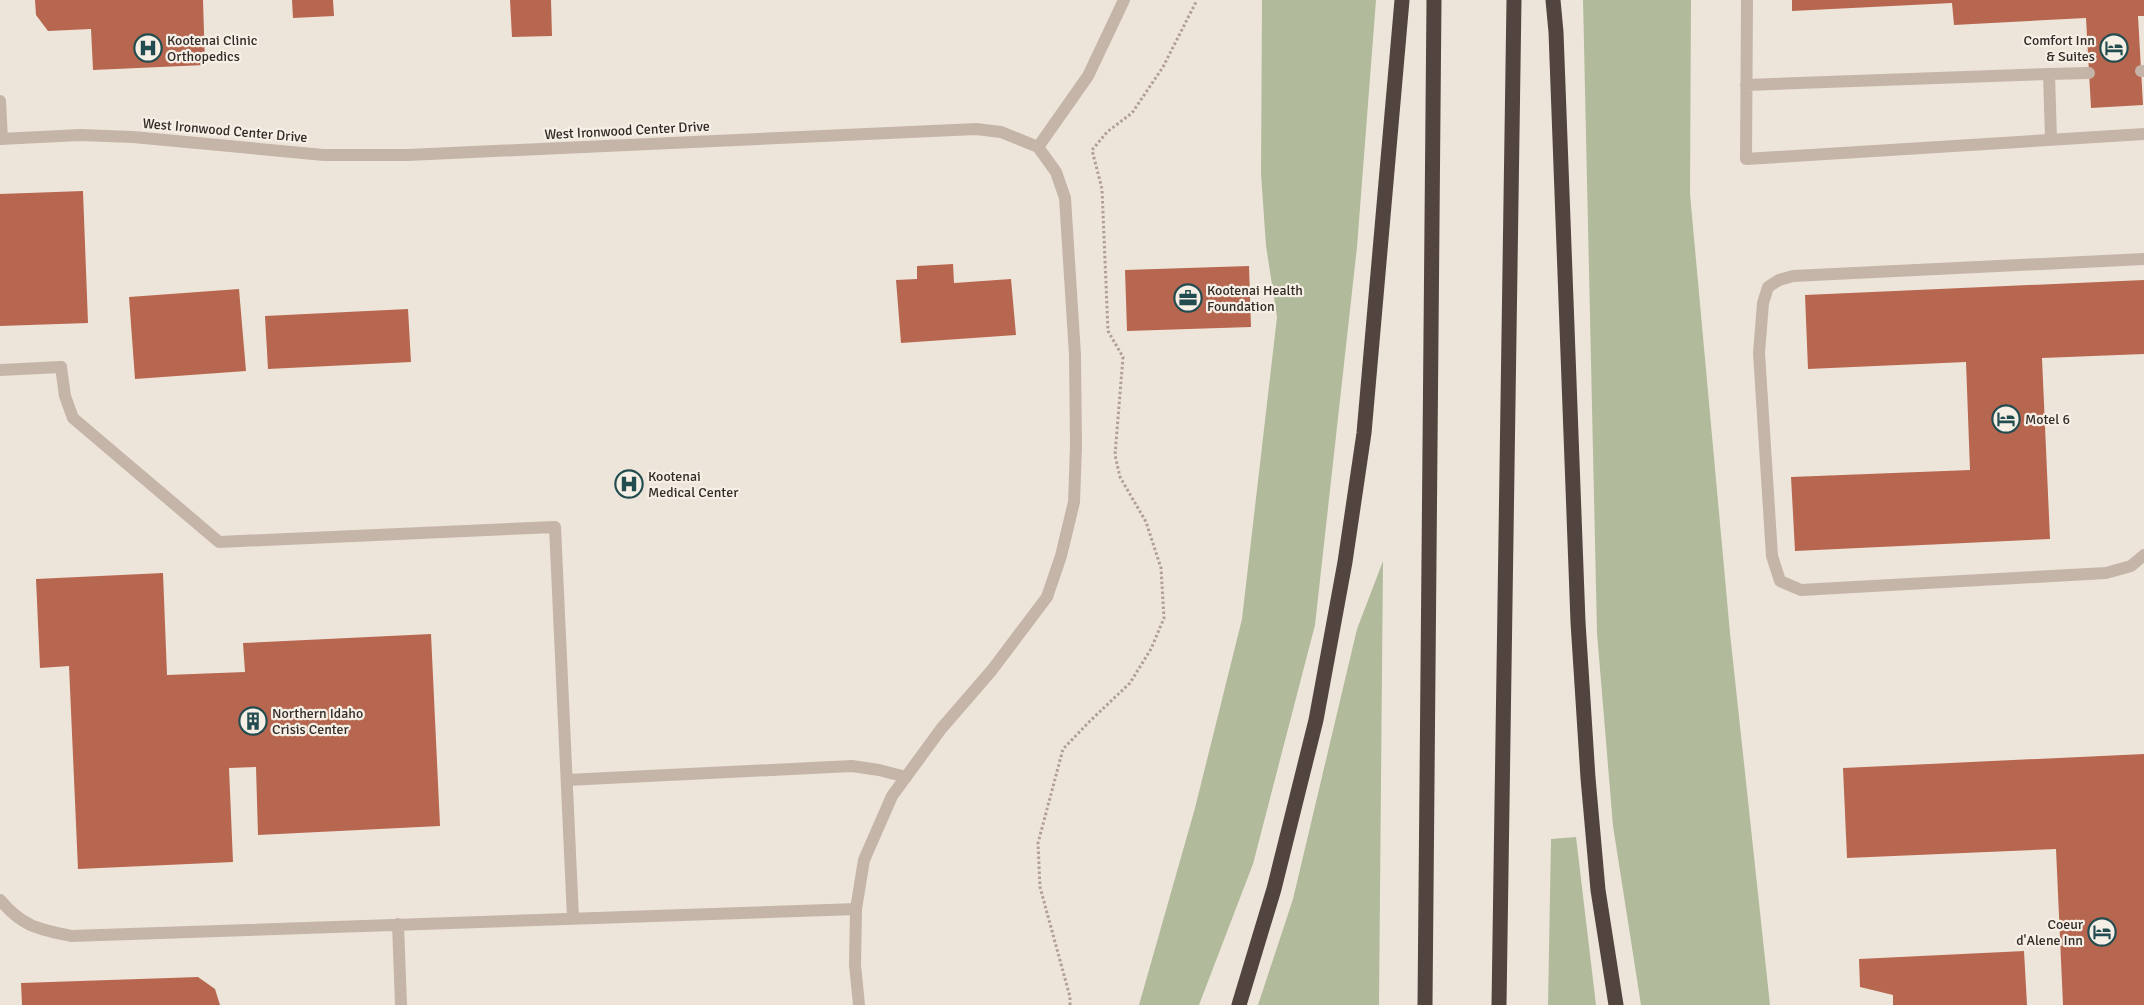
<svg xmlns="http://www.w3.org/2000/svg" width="2144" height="1005" viewBox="0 0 2144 1005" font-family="Signika,sans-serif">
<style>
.green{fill:#b1bb9c}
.building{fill:#b7674f}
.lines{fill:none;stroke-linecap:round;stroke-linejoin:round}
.path{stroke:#b09f92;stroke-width:3;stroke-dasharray:2.5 2.5;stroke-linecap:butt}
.lane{stroke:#c5b5a8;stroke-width:12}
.street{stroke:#c5b5a8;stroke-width:12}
.highway{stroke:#52453f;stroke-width:15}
.labels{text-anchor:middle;stroke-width:4.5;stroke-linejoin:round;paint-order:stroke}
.poi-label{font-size:14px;fill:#322b27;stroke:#f6efe6;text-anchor:start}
.street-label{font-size:14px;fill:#322b27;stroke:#f6efe6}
</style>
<rect width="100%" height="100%" fill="#eee5da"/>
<path class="green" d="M1262,0h114l-19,247 -42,378 -62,239 -54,141h-60l56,-197 47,-189 35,-302 -11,-71 -5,-72z
M1583,0h108l-1,194 40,439 40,372h-129l-28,-179 -16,-193z
M1383,561l-4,444h-121l35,-106 64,-270z
M1576,837l20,168h-48l3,-166z"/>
<path class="building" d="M35,0h168l2,65 -112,5 -2,-41 -43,2 -12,-16z
M292,0h41l1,16 -41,2z
M510,0h41l1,36 -40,1z
M1792,0h352v16h-6l5,89 -52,3 -5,-90 -132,7 -2,-22 -160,8z
M83,191l5,132 -88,3v-132z
M953,264l1,19 57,-4 5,56 -115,8 -5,-63 21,-1v-13z
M1249,266l2,61 -124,4 -2,-61z
M2144,280v74l-102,4 8,181 -255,12 -4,-74 179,-7 -4,-108 -158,7 -3,-74z
M239,289l7,82 -111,8 -6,-82z
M408,309l3,53 -143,7 -3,-53z
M163,573l4,102 78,-3 -2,-29 188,-9 9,192 -182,9 -2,-68 -27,1 4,94 -155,7 -9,-203 -29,2 -4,-89z
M2144,754v251h-81l-7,-156 -209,9 -4,-90z
M2024,951l3,54h-134v-10l-33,-8 -1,-28z
M198,977l17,12 5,16h-198l-1,-22z"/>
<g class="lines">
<path class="path" d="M1070,1005v-8l-30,-110 -2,-44 25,-94 27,-28 40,-38 21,-34 13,-31 -3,-50 -15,-46 -26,-45 -5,-22 8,-98 -15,-26 -6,-142 -10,-39 15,-18 25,-19 31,-46 34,-67"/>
<path class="lane" d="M1747,0l-1,159 398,-25
M2141,71h3
M2049,74l40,-1
M1746,85l303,-11 2,65
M0,101l2,38
M2144,259l-351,17 -14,4 -11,7 -5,16 -4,50 13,203 8,25 21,9 305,-17 25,-7 13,-11
M61,367l4,29 8,22 146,124 336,-15 18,391
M567,780l285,-14 27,4 27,7
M0,900c23,27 38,29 71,36l785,-27
M398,924l3,81"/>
<path class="street" d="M0,139l80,-4 53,2 191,18h84l568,-26 25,3 37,15 18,25 9,26 10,157 1,92 -2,55 -13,54 -14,41 -55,73 -51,59 -49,67 -28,64 -8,49 -1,56 4,40
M1038,147l50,-71 36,-76
M0,370l61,-3"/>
<path class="highway" d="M1553,0l3,32 22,590 10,156 10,112 18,115
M1239,1005l35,-116 42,-169 29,-158 19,-129 38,-433
M1425,1005l9,-1005
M1499,1005l15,-1005"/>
</g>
<defs>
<g id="hospital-ring" transform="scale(1.4375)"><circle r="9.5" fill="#f6efe6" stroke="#224c4f" stroke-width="1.5"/><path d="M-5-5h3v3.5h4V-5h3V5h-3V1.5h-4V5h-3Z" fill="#224c4f"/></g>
<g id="hotel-ring" transform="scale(1.4375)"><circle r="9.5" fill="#f6efe6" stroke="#224c4f" stroke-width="1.5"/><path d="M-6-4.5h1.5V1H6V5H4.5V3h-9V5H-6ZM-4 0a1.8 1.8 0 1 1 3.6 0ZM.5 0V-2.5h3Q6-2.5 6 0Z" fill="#224c4f"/></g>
<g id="office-ring" transform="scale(1.4375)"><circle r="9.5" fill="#f6efe6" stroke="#224c4f" stroke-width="1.5"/><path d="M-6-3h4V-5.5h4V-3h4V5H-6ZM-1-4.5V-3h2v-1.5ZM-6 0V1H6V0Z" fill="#224c4f"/></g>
<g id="building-ring" transform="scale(1.4375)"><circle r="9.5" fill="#f6efe6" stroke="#224c4f" stroke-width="1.5"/><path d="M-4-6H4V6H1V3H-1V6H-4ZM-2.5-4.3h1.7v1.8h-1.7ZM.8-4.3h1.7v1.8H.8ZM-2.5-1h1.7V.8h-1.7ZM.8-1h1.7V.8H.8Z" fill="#224c4f"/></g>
</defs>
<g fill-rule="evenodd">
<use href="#hospital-ring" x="148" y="48"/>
<use href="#hotel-ring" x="2114" y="48"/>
<use href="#office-ring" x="1188" y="298"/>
<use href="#hotel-ring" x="2006" y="419"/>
<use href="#hospital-ring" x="629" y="484"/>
<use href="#building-ring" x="253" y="721"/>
<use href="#hotel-ring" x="2102" y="932"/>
</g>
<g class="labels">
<g class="poi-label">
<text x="167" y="45">Kootenai Clinic<tspan x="167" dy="16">Orthopedics</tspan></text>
<text x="2095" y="45" text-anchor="end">Comfort Inn<tspan x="2095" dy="16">&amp; Suites</tspan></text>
<text x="1207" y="295">Kootenai Health<tspan x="1207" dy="16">Foundation</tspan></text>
<text x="2025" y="424">Motel 6</text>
<text x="648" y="481">Kootenai<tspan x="648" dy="16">Medical Center</tspan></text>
<text x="272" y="718">Northern Idaho<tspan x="272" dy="16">Crisis Center</tspan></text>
<text x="2083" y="929" text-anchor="end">Coeur<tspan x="2083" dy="16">d'Alene Inn</tspan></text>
</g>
<g class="street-label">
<text transform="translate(225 130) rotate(5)" y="5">West Ironwood Center Drive</text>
<text transform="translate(627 130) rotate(-3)" y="5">West Ironwood Center Drive</text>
</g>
</g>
</svg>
